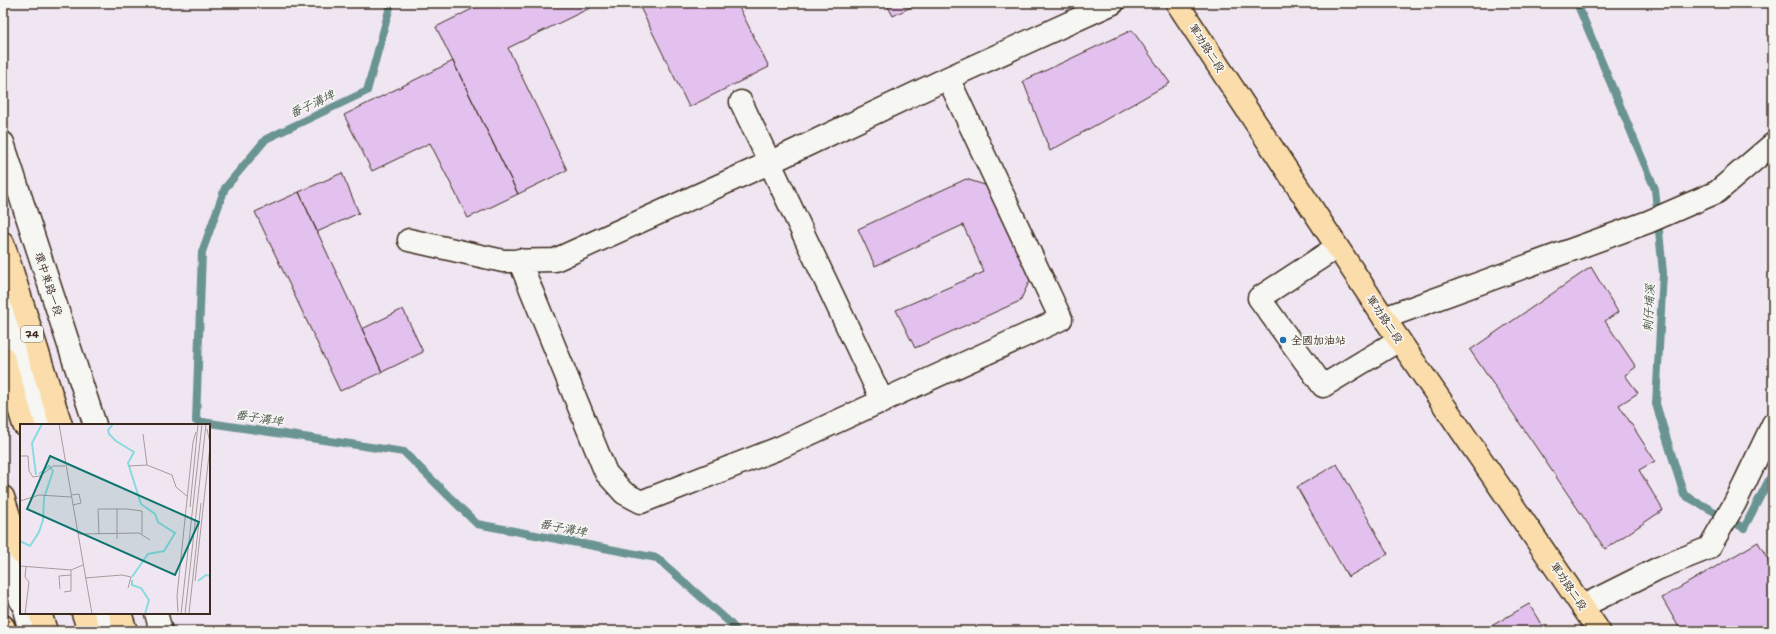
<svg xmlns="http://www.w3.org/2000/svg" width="1776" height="634" viewBox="0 0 1776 634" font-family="'Shantell Sans','LXGW WenKai TC',sans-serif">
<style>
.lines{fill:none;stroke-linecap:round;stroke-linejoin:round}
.stream{stroke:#6a9492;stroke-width:8}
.building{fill:#e2c1ee;stroke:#3b2a1e}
.minor-casing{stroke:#3b2a1e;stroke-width:25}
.major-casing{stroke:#3b2a1e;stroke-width:25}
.highway-casing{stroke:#3b2a1e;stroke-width:25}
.minor{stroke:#f6f6f2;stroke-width:22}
.major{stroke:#faddab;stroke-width:22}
.highway{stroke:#faddab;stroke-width:22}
.poi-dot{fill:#1f6fb2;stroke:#f6f6f2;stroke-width:1.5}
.labels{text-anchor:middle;stroke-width:3.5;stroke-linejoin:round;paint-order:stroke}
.shield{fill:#f6f6f2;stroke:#73675e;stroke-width:1}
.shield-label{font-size:10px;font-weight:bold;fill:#3b2a1e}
.street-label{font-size:11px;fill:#3b2a1e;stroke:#f6f6f2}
.poi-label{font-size:11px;fill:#3b2a1e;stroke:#f6f6f2;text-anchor:start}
.water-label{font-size:12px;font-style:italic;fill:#4e564e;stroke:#f6f6f2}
.inset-river{fill:none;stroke:#89dae0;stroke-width:2}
.inset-road{fill:none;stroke:#a89b9d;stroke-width:1}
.view{fill:#0f766e;fill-opacity:0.15;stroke:#0f766e;stroke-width:2}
.inset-edge{fill:none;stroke:#3b2a1e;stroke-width:2}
</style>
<rect width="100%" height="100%" fill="#f0e6f1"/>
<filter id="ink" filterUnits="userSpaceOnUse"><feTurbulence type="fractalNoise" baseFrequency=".025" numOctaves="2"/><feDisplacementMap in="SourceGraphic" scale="8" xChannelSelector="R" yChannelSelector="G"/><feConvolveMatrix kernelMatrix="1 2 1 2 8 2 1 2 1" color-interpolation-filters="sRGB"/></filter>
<g filter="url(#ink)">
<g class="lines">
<path class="stream" d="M391,3l-24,88 -101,48 -41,49 -23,64 -6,169 208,31 73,72 180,34 71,63 9,10
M1577,3l78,186 8,84 -7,131 28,91 60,33 29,-56"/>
</g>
<path class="building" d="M484,3h116l-92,45 59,122 -49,24 -82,-167z
M638,3h99l32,64 -80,40z
M886,3h33l-26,13z
M1132,30l38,53 -120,68 -27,-70z
M453,61l65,133 -50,24 -38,-75 -58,28 -28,-56z
M342,173l17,40 -42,19 -18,-40z
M966,179l28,9 38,88 -12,25 -105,47 -19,-38 88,-38 -21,-47 -88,41 -17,-37z
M299,192l83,180 -42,19 -85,-179z
M1591,267l27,45 -13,9 31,46 -11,8 13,18 -19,12 36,56 -16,9 24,40 -58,39 -135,-199z
M403,309l20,43 -41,20 -20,-43z
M1337,464l51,90 -40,23 -51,-90z
M1758,542l15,26v63h-92l-19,-33z
M1529,604l16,27h-62z"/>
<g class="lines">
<g class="minor-casing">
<path id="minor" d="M741,102l142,300
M3,143l92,282
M409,240l94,21 52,-1 214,-97 179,-85 165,-75
M1337,247l-78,51 64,88 76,-46
M519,260l87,213 18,20 17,9 138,-54 282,-129 -113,-241
M3,306l37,119
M1384,318l264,-96 69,-30 56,-48
M3,544l18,57
M1583,606l76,-38 50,-20 26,-45 38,-79
M25,613l5,18
M100,613l6,18
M156,613l5,18"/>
</g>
<g class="major-casing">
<path id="major" d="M1177,3l207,315 215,313"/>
</g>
<g class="highway-casing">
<path id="highway" d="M3,243l58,182
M3,357l21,68
M3,497l18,56
M40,613l6,18
M83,613l6,18
M120,613l6,18
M3,626l2,5"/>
</g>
<use href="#minor" class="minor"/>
<use href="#major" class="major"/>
<use href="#highway" class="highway"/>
</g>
</g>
<circle class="poi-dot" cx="1283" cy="340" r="4"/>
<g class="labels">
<rect class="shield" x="21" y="326" width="22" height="16" rx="3"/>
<g class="shield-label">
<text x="32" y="338">74</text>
</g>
<g class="street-label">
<text transform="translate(1207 48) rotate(57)" y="4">軍功路二段</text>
<text transform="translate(49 284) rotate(72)" y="4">環中東路一段</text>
<text transform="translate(1385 319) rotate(56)" y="4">軍功路二段</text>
<text transform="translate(1569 586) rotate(56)" y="4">軍功路二段</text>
</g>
<g class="poi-label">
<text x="1291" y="344">全國加油站</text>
</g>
<g class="water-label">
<text transform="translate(312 104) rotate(-25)" y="4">番子溝埤</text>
<text transform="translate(1649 308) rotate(-87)" y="4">刺仔埔溪</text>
<text transform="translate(259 418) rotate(9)" y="4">番子溝埤</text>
<text transform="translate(563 528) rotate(11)" y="4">番子溝埤</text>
</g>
</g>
<g transform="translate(20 424)">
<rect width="190" height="190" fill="#f0e6f1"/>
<path class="inset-river" d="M93,0l-5,6 1,4 7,7 18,11 -6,11 13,41 14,10 3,8 17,11 -11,18 -16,3 -16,23M16,51l-4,-32 10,-19M0,117l10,5 9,-14 4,-12 1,-22 9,-27 -4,-5 -10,8M112,156v5l9,3 8,12 -4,14M178,157l8,-6 4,1"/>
<path class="inset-road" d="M39,0l33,190M187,5l3,14M123,10l4,31M0,32h8l1,15 4,6 7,-1 13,-10h12M109,42l18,-1 25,10 4,12 12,10M51,71l8,-1 2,9 -8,2M0,77l19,-6 32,2M170,83l8,-83M97,85v30M58,110l61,-1 11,7M79,110l-1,-25h29l15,2v23M0,142l51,4 12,-5M65,154l37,-3 9,2 -3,11M175,157l15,-135M40,165l-1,-13 12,-1M44,168l7,-1v-21M158,188l-1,-16 16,-154 3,-10M169,189l12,-110M5,190l4,-32 -4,-5 1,-10M161,190l21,-190M165,190l21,-190"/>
<path class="view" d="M30,32l149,66 -24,53 -148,-66z"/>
<rect width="190" height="190" class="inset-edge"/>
</g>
<rect width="1776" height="634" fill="none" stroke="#f6f6f2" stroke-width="16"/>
<rect x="8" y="8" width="1760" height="618" fill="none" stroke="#3b2a1e" stroke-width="1.5" filter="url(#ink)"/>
</svg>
